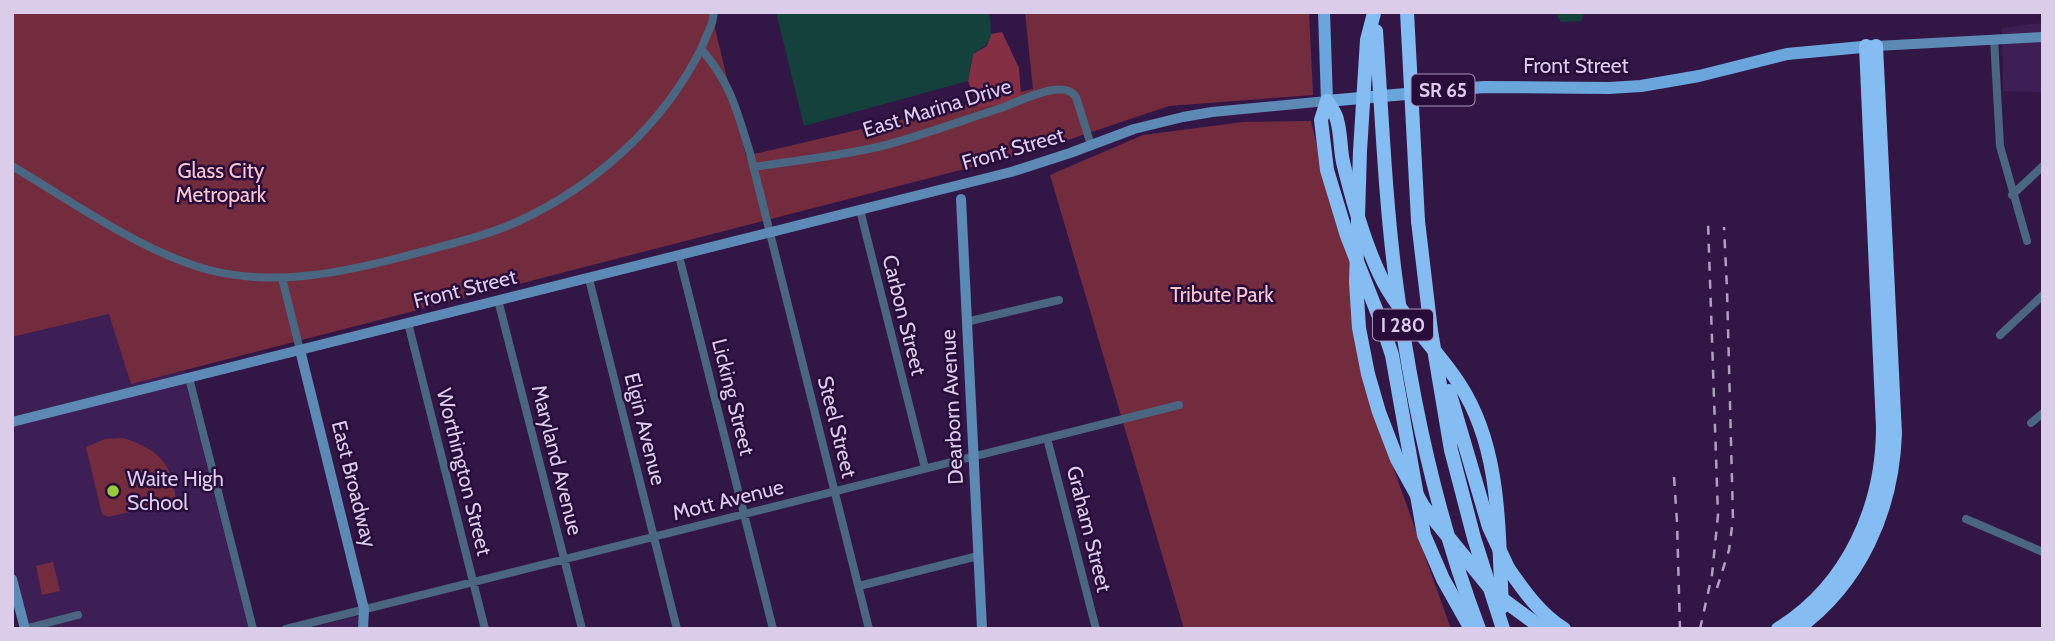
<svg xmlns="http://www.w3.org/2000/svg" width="2055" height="641" viewBox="0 0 2055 641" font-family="Cabin,sans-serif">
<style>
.built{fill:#3d1f55}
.green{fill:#732c3e}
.forest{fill:#852f45}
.water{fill:#15413d}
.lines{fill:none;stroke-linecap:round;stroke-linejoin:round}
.street{stroke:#4a6680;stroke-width:8}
.secondary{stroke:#5c8ab4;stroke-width:10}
.primary{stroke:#6aa5dc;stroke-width:12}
.highway{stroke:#85bdf2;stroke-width:14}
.rail{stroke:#b19fc1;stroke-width:2.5;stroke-dasharray:9 9;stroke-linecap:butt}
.highway-bridge{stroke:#85bdf2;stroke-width:14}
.poi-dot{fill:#97cc38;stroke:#280d3b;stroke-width:2.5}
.labels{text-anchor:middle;stroke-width:5;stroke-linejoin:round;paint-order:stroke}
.shield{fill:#280d3b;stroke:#a593b6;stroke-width:2}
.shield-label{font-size:19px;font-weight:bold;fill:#dbccea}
.street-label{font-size:21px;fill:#dbccea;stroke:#280d3b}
.park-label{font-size:21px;fill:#f9c6ce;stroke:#280d3b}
.poi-label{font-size:21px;fill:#dbccea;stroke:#280d3b;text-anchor:start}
</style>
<rect width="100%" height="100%" fill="#321746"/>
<path class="built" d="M2043,23v69l-40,-1 -1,-63z
M110,314l21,69 54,-13 1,15 63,244h-224l-13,-61v-231z
M359,616l-1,13h-53z"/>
<path class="green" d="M12,12h699l35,144 287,-67 -8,-77h284l4,83 -144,11 -131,44 -907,234 -22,-70 -97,23z
M1311,121l25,102 16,44 11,116 88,246h-267l-134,-454 93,-40 100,-13z
M123,438c35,11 50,25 53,63l-68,16 -6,-3 -16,-67 19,-8z
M53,562l7,29 -18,4 -6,-29z"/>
<path class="forest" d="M1002,32l17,36 2,27 -11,8 -32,4 -10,-26 5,-27 14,-8 4,-12z"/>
<path class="water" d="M776,12h213c3,23 5,30 -16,42l-5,27 -164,45z
M1555,12h30l-4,9 -20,1z"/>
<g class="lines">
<path class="street" d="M714,12l-2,11 -11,26c30,34 36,62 49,104l119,476
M1994,39l6,107 27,95
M12,166c61,36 130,86 197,104 63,16 127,4 189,-12 40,-11 83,-20 121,-37 77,-36 144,-96 182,-172
M754,167c43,-7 89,-11 132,-22 37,-10 75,-24 112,-36 19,-6 65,-32 78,-12l15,48
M2012,195l31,-29
M860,210l65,258
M679,256l94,373
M282,278l18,72
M589,279l88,350
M498,300l84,329
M966,322l93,-22
M408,323l77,306
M2000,335l43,-40
M189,378l64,251
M2031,423l12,-10
M1047,438l49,191
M1966,519l77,33
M859,586l119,-30
M24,629l54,-14
M286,629l893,-224"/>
<path class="secondary" d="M1876,46l167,-9
M961,199l21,430
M300,350l64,259 -1,20
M12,422l999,-250 59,-19 64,-24 49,-12 29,-5 115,-11
M12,579l13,50"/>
<path class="primary" d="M1324,12l3,89 157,-14 125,1 32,-2 58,-10 88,-22 86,-8"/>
<path class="highway" d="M1327,101c3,6 9,12 10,19 4,13 3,28 6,42 9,37 20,77 36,111 18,40 57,74 81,112 42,65 38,147 42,222
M1327,101l-6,19 6,50 20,66 34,86 11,33 32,180 19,44 28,50
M1418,221l13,110
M1508,568c16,23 32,46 56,61
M1778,629c70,-43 105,-122 105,-202l-17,-381
M1797,629c63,-46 95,-118 98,-195l-19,-388"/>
<path class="rail" d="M1674,477l3,45 3,107
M1717,588l12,-38 4,-31 -6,-230 -3,-62
M1700,629l12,-54 6,-60 -10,-293"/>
<path class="highway-bridge" d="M1407,12l11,209
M1374,13l-7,27 -7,111 -4,131 3,46 9,46 11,38 18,47 26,47 71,87 49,36
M1376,31c6,84 9,168 20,251 15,117 41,236 83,347
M1431,331l20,119 23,88 29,91
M1449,391l40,136 19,41"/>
</g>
<circle class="poi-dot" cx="113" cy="491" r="7"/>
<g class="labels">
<g class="shield">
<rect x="1411.5" y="74.5" width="63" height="31" rx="5"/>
<rect x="1373" y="309.5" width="60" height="31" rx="5"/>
</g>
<g class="shield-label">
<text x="1443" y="97">SR 65</text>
<text x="1403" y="332">I 280</text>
</g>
<g class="street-label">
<text x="1576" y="73">Front Street</text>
<text transform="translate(937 108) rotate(-17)" y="7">East Marina Drive</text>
<text transform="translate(1013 149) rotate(-16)" y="7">Front Street</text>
<text transform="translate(465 289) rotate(-14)" y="7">Front Street</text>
<text transform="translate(904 315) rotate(76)" y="7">Carbon Street</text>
<text transform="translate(733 397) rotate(76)" y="7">Licking Street</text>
<text transform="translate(952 407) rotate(-93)" y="7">Dearborn Avenue</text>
<text transform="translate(837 427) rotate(76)" y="7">Steel Street</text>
<text transform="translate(645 429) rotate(76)" y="7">Elgin Avenue</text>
<text transform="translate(557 460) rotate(76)" y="7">Maryland Avenue</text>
<text transform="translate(464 472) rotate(76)" y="7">Worthington Street</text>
<text transform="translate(354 484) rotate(76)" y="7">East Broadway</text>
<text transform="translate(728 500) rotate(-14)" y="7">Mott Avenue</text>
<text transform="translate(1089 529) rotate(76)" y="7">Graham Street</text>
</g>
<g class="park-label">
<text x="221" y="178">Glass City<tspan x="221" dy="24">Metropark</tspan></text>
<text x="1222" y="302">Tribute Park</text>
</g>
<g class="poi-label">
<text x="127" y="486">Waite High<tspan x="127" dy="24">School</tspan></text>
</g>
</g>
<rect width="2055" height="641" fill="none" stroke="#dbccea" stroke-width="28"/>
</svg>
